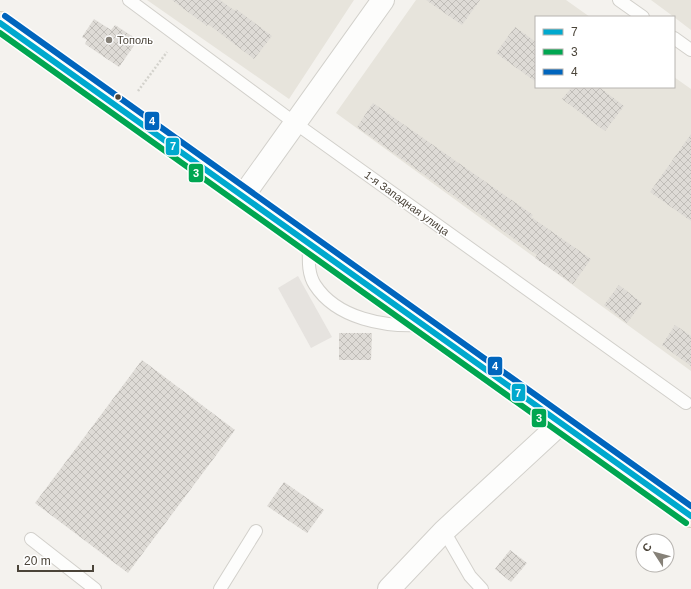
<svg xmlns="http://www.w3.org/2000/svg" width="691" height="589" viewBox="0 0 691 589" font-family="Arial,sans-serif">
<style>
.residential{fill:#e7e4dc}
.parking{fill:#e6e3df}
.building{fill:url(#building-cross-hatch)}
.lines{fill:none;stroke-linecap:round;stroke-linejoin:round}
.service-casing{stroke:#d2d0cb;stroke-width:14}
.minor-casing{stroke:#d2d0cb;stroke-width:24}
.primary-casing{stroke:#d6cebb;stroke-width:24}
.path{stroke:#d3d2cc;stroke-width:2.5;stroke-dasharray:2 2;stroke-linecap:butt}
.service{stroke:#fdfdfc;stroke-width:12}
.minor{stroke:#fdfdfc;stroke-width:22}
.primary{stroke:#f2efe6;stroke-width:22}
.bus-1-casing{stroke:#fff;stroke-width:9}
.bus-2-casing{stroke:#fff;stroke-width:9}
.bus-3-casing{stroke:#fff;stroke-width:9}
.bus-1{stroke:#00a9ce;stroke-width:6}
.bus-2{stroke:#00a651;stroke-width:6}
.bus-3{stroke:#0065bd;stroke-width:6}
.poi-dot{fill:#868178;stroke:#fff;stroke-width:1.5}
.bus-dot{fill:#4b4439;stroke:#fff;stroke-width:1.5}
.labels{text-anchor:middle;stroke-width:3;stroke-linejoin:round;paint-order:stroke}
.poi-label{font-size:11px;fill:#4b4439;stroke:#fff;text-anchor:start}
.street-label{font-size:11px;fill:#4b4439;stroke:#fff}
.line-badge{stroke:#fff;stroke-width:1.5}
.badge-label{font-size:11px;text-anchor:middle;font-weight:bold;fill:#fff}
</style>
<defs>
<pattern id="building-cross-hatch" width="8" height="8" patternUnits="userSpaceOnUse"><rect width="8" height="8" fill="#dedbd6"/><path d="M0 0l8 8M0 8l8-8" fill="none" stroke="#c0bdb8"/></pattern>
</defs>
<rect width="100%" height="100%" fill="#f4f2ee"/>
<path class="residential" d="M147,0h207l-65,99z
M416,0h150l24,17h-54v70h138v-10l17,12v282l-355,-258z
M651,0h40v30l-17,-13z"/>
<path class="parking" d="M298,276l34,61 -21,11 -33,-60z"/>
<path class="building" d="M172,0h48l15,11 1,-2 36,27 -18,23 -46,-35 -1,2z
M426,0h54l-18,25z
M94,19l17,11 4,-5 23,15 -19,27 -34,-23 2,-4 -5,-3z
M515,27l21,15v40l-40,-29z
M572,87h27l25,19 -19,25 -43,-32z
M373,103l160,112 -2,2 60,42 -18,25 -38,-26 2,-3 -180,-128z
M691,134v87l-41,-29z
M619,285l23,18 -15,20 -23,-18z
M675,325l16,11v30l-29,-21z
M339,333h33l-1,27h-32z
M142,360l93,70 -107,143 -93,-70z
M284,482l40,28 -17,23 -40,-27z
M510,550l17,13 -16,19 -16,-13z"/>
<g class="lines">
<g class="service-casing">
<path id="service" d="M129,0l166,123 391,280
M619,0l24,17
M674,38l17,12
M309,243c0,14 -2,30 6,42 22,34 70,42 107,40
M444,531l26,45 12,13
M31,539l64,50
M220,589l36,-58"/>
</g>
<g class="minor-casing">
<path id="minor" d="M243,196l140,-196
M389,589l55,-58 116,-107"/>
</g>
<g class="primary-casing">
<path id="primary" d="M0,23l691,493"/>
</g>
<path class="path" d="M138,91l29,-39"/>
<use href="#service" class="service"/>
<use href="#minor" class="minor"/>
<use href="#primary" class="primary"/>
<g class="bus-1-casing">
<path id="bus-1" d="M0,23l691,493"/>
</g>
<g class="bus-2-casing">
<path id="bus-2" d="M0,33l686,490"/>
</g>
<g class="bus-3-casing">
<path id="bus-3" d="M5,16l686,490"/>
</g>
<use href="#bus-1" class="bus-1"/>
<use href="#bus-2" class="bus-2"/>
<use href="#bus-3" class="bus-3"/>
</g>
<circle class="poi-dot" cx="109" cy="40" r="4"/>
<circle class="bus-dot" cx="118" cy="97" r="3.5"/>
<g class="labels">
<g class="poi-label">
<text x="117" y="44">Тополь</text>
</g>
<g class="street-label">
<text transform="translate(407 203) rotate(36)" y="4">1-я Западная улица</text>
</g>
</g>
<g class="line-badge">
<rect x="144" y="111" width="16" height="20" rx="4" fill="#0065bd"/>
<rect x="165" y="137" width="15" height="19" rx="4" fill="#00a9ce"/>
<rect x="188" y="163" width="16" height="20" rx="4" fill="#00a651"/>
<rect x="487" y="356" width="16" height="20" rx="4" fill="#0065bd"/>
<rect x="511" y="383" width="15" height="19" rx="4" fill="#00a9ce"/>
<rect x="531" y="408" width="16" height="20" rx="4" fill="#00a651"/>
</g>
<g class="badge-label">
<text x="152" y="125">4</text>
<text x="173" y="150">7</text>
<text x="196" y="177">3</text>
<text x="495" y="370">4</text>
<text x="518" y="397">7</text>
<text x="539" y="422">3</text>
</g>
<rect x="535" y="16" width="140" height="72" fill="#ffffff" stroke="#b7b4b0"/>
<rect x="543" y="29" width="20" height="6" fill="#00a9ce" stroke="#b7b4b0"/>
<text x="571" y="36" font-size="12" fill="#4b4439">7</text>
<rect x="543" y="49" width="20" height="6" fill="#00a651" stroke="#b7b4b0"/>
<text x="571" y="56" font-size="12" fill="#4b4439">3</text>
<rect x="543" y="69" width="20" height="6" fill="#0065bd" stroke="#b7b4b0"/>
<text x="571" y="76" font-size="12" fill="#4b4439">4</text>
<g transform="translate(655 553) rotate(306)"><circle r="19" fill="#ffffff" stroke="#b7b4b0"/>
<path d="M0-3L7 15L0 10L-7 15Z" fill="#868178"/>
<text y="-6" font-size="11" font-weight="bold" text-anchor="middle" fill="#4b4439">С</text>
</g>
<path d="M18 565v6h75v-6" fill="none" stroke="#4b4439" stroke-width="2"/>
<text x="24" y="565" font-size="12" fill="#4b4439" stroke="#ffffff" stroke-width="3" paint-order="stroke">20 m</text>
</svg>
